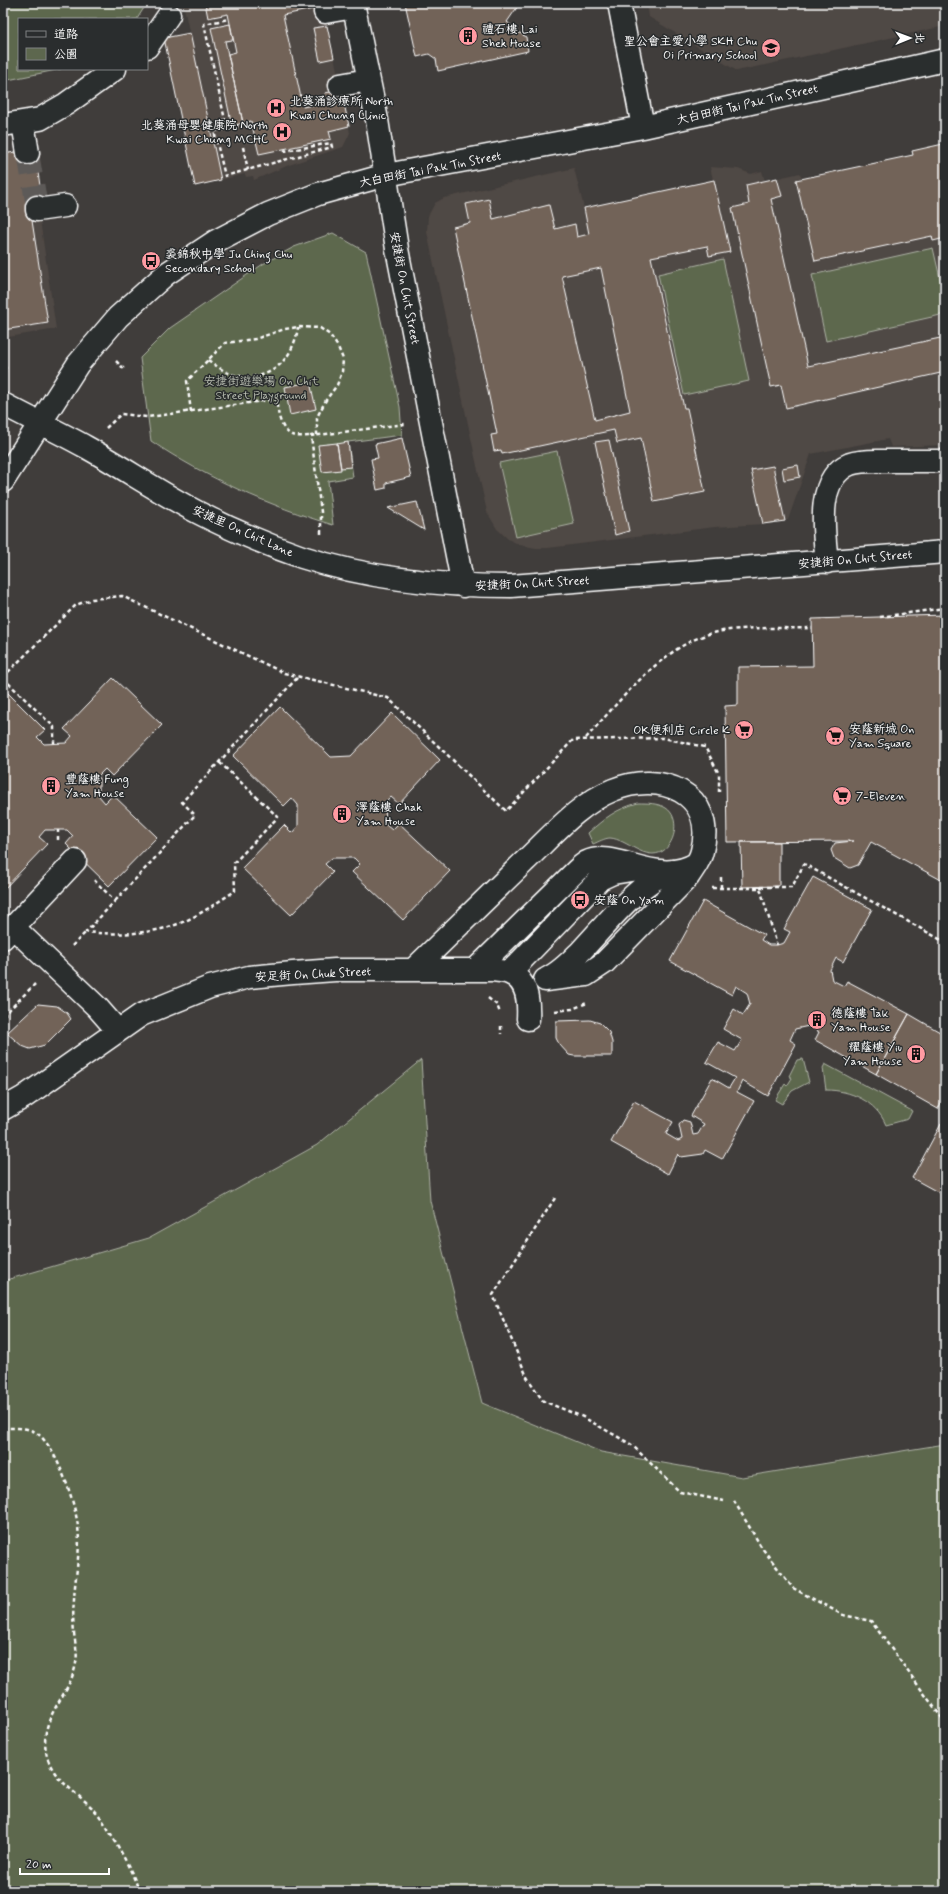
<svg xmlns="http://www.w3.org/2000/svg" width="948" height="1894" viewBox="0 0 948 1894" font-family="Mynerve,'LXGW WenKai TC',sans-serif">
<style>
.built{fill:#4f4844}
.green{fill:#5d674e;stroke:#aeb3a6}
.building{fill:#726359;stroke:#fff;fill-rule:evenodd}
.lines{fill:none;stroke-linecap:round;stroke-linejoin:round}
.minor-tunnel{stroke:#5d5a58;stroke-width:22;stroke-dasharray:22 11;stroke-linecap:butt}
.minor-casing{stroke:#fff;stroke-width:25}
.path{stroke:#fff;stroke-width:2.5;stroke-dasharray:4 3;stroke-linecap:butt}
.minor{stroke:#2a2d2e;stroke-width:22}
.labels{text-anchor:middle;stroke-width:3;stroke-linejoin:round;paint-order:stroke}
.poi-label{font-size:12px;fill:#fff;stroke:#2a2d2e;text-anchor:start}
.street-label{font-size:12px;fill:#fff;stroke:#2a2d2e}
.park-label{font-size:12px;fill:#b6bbaf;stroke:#2a2d2e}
</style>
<rect width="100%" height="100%" fill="#403d3b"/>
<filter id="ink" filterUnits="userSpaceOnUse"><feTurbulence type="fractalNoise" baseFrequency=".025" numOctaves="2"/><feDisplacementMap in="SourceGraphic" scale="8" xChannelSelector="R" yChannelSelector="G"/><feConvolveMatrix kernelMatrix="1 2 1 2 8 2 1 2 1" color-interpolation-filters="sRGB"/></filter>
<g filter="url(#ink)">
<path class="built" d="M183,3h140l27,130 -7,14 -54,18 -35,15 -1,-4 -7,1 -1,-3 -24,6z
M647,3h298v23l-208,45 -88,-54z
M945,144v301l-54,2 -3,-8 -77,15 -23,66 -25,4 -48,3 -167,21h-12l-16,-3 -12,-6 -11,-10 -10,-17 -6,-27 -54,-253 1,-16 7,-13 9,-5 130,-30 10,40 129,-28 -3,-13 28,2 13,5 11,-3 3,10 35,-8 2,6 111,-24 -1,-4z
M35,152l8,54 -13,2 2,13 8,-1 16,109 -53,9v-184z"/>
<path class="green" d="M3,3h144l-10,16h-118v50h42l-58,12z
M333,233l33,19 34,155 2,28 -54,7 5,35 -25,4 5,44c-63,-19 -127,-47 -182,-84l-11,-83 30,-30 93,-64 31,-17z
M933,248l12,52v14l-119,27 -14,-66z
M723,259l26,122 -65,14 -26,-121z
M557,451l17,73 -58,13 -17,-74z
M638,803c9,0 20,0 28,5 14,9 10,34 -3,43 -18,11 -36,-12 -53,-13 -5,0 -12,4 -17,6l-5,-11c17,-15 28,-24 50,-30z
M803,1059l6,23 -17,9 -10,13 -7,-4 10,-16 2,2 5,-8 -3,-2 8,-16z
M421,1060l9,141 52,202 119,49 141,25 203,-33v447h-942v-610l146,-43 168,-93z
M825,1064l87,47 -4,8 -22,6c-10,-24 -36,-35 -60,-35l-3,-22z"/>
<path class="building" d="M205,3h118l1,4 -41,8 20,92 24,-5 -2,-9 16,-3 8,36 -20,5 2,8 -72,15 -8,-33 -8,2 -15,-69 8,-2 -8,-38 -20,4z
M405,3h115l-13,19 4,3 1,9 8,-1 6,4 2,14 -90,20 -2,-12 -7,-5 -12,3z
M527,3h10l-3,5z
M230,24l3,16 -8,1 18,82 -11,3 -21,-98z
M327,26l7,32 -14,3 -7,-33z
M190,33l31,147 -26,6 -31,-148z
M943,144l2,7v87l-12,3 -1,-5 -117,25 -19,-81 117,-25 -1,-4z
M21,151l14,1 8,54 -13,2 18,115 -45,7v-176z
M777,178l5,18 -11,3 37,167 137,-29v35l-159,36 -5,-23 -10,2 -39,-179 17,-4 -3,-19z
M714,180l16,72 -21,4 -2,-10 -56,11 33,151h3l18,84 -51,10 -13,-64 -24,5 -3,-13 -112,24 -1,-4 -7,1 -3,-16 6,-1 -44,-207 17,-4 -4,-19 23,-5 4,20 56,-14 6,24 20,-5 2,13 12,-3 -5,-26zM601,268l29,143 -35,9 -33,-144z
M310,382l6,27 -26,6 -5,-28z
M402,438l9,39 -25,6v5l-9,2 -6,-31 7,-1 -3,-14z
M609,440l20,91 -14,4 -20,-93z
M348,442l3,25 -10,1 -4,-24z
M337,443l4,27 -19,2 -4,-27z
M798,465l2,12 -16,3 -2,-12z
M773,466l12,55 -22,3 -12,-54z
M417,502l7,28 -36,-22z
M945,615v267l-74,-40 -13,23 -8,3 -16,-10 -3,-8 4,-7 18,-2 -126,1 -2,-136 13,-1v-38l75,-1 -1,-47z
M113,678l49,47 -50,51 -7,-7 -6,6v21l6,7 8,-8 44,42 -48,49 -43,-42 7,-8 -6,-6h-22l-6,7 8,7 -44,46v-202l42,42 -8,7 7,7 22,-1 6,-7 -8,-7z
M280,707l51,50 20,-1 41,-43 48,47 -41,44 -8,-7 -6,6 1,22 6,5 7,-7 51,48 -47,49 -51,-48 8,-8 -6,-6h-22l-7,6 8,8 -42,43 -49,-47 42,-43 8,8 6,-7v-21l-6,-7 -8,8 -51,-50z
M741,842h38v44l-37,1z
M813,877l59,32 -29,53 -7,-4 -6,12 2,10 12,6 3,-5 62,33 -33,60 -61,-34 4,-8 -10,-6 -14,3 -5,11 6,4 -28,52 -26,-15 -5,11 17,9 -32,58 -17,-9 -2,4 -22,3 -3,-3 -10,20 -57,-32 23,-41 39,21 -7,12 12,7 4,-2 -3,-14 4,-5 7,2 3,13 5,-1 6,-10 -13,-8 21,-38 17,10 6,-10 -29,-16 12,-20 17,9 7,-11 -19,-11 11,-20 9,6 7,-11 -3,-11 -11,-7 -4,9 -62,-34 33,-60 61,34 -3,5 8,5h8l7,-2 6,-11 -6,-3z
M38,1004l19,2 10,7 4,6 -26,26 -15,4 -8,-3 -15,-13z
M909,1014l36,21v67l-3,-1 -4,8 -62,-35z
M590,1020l10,3 9,9 3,10v14h-38l-5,-1 -10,-11 -3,-6v-17z
M941,1124l4,2v70l-33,-18z"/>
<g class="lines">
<path class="minor-tunnel" d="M28,153l9,54"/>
<g class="minor-casing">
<path id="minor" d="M353,3l24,117 20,129 66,337
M619,3l24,124
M325,12l29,-5
M147,47l22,-32
M340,85l28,-5
M23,123l5,30
M3,125l37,-6 26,-15 49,-35
M37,207v3l28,-4
M3,404c28,15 56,28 83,43 38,21 74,46 113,66 33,17 68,32 103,44 68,22 138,29 209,29l434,-34
M3,481l75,-117 40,-47 48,-43 50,-33 52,-27 50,-20 68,-19 257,-48 302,-67
M827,562c-3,-29 -12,-84 23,-98 11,-4 25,-3 37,-3 19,0 39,0 58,0
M13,927l84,80 21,24
M3,938l72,-77
M413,970c37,-36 74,-72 111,-108 27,-25 54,-58 89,-72 47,-20 104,3 89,61 -2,10 -9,18 -14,26l-84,86 -18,12 -41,5
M475,970l102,-100c3,-3 7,-6 10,-8 28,-14 70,26 110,1
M509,973l91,-94 13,-6 24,-4
M548,978c13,-6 23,-17 33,-27 25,-26 57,-69 91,-80
M3,1109l21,-12 117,-82 69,-28 39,-10 44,-4 42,-3h158c5,1 11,1 16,3 19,7 20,29 19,46"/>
</g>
<path class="path" d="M237,125v2l-23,4 11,45 107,-29 -1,-4 -46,8v-2
M227,129l-23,-105 25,-5
M243,147l5,23
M208,360c7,5 15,11 23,14 36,12 63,-14 67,-47
M116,361l8,8
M3,368h4l-4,7
M191,412l-4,-31 38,-38 30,-4 30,-10 13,-2 22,1 10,7 8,12 5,12 -1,13 -5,13 -11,15 -9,17v18
M106,428l15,-14 26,3 17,-2 112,-16c2,12 3,30 16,36 5,2 13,1 19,1
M321,534v-22l-10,-76 94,-12
M880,617l65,-9
M3,677l73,-72 16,-6 30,-3 162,77 104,25 118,113 67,-71 90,-2 42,9 14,27v18
M3,678l51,49v16
M586,738c31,-34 72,-86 117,-102 29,-11 77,-7 109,-8
M58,840v-10
M721,877v11
M94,880l21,21 -29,31c33,3 68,3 99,-11 18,-8 34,-20 50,-30l-1,-28 44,-46 -60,-56
M760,887h32l12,-23 141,78
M712,888h48l17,57
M115,901l80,-86 -13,-13 116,-125
M72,946l14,-14
M488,998l9,7 3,8
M555,1011l17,-2 15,-6
M3,1016l32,-32
M501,1026v8
M555,1198l-62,97 34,82 16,24 40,16 49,28 48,47 44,9
M3,1428c9,0 21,-1 30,3 22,9 43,74 45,96 3,24 -3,49 -4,73 -1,11 -1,22 0,33 1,10 4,20 2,30 -6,35 -39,53 -29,93 7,27 34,38 51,58 10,12 37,62 41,77
M734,1501l28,47 31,40 50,27 28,6 74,101"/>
<use href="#minor" class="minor"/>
</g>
</g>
<defs>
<g id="building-disc" transform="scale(1)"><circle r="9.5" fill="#ff9aa2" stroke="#2a2d2e"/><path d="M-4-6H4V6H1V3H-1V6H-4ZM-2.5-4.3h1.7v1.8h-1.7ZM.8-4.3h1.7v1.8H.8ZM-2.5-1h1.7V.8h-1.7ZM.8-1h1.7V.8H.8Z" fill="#111"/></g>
<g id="school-disc" transform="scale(1)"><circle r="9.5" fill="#ff9aa2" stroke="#2a2d2e"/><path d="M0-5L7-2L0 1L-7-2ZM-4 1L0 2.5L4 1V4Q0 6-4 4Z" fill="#111"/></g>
<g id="hospital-disc" transform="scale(1)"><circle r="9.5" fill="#ff9aa2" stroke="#2a2d2e"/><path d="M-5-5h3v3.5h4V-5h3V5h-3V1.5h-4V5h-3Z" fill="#111"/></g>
<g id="bus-disc" transform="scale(1)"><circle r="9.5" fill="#ff9aa2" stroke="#2a2d2e"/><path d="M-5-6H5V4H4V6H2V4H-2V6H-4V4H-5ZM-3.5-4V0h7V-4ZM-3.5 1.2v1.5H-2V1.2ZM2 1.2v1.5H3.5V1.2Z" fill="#111"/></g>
<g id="supermarket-disc" transform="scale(1)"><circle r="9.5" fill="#ff9aa2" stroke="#2a2d2e"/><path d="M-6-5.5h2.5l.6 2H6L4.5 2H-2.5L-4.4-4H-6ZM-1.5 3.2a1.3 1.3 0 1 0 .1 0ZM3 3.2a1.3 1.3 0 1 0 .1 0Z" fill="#111"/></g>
</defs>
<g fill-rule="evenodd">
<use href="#building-disc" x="468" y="36"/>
<use href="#school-disc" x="771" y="48"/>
<use href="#hospital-disc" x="276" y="108"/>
<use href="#hospital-disc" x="282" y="132"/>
<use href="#bus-disc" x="151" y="261"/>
<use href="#supermarket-disc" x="744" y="730"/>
<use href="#supermarket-disc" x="835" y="736"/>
<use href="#building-disc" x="51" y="786"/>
<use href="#supermarket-disc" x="842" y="796"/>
<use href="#building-disc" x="342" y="814"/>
<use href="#bus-disc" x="580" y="900"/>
<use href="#building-disc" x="817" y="1020"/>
<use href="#building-disc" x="916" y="1054"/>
</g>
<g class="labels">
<g class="poi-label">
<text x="482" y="33">禮石樓 Lai<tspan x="482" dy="14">Shek House</tspan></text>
<text x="757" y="45" text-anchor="end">聖公會主愛小學 SKH Chu<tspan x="757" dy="14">Oi Primary School</tspan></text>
<text x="290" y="105">北葵涌診療所 North<tspan x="290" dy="14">Kwai Chung Clinic</tspan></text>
<text x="268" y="129" text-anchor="end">北葵涌母嬰健康院 North<tspan x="268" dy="14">Kwai Chung MCHC</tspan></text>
<text x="165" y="258">裘錦秋中學 Ju Ching Chu<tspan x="165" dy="14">Secondary School</tspan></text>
<text x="849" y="733">安蔭新城 On<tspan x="849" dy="14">Yam Square</tspan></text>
<text x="730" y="734" text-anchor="end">OK便利店 Circle K</text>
<text x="65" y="783">豐蔭樓 Fung<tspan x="65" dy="14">Yam House</tspan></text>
<text x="856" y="800">7-Eleven</text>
<text x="356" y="811">澤蔭樓 Chak<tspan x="356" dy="14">Yam House</tspan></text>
<text x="594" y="904">安蔭 On Yam</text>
<text x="831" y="1017">德蔭樓 Tak<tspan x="831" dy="14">Yam House</tspan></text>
<text x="902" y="1051" text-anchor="end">耀蔭樓 Yiu<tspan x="902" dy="14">Yam House</tspan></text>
</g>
<g class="street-label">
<text transform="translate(747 104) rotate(-13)" y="4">大白田街 Tai Pak Tin Street</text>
<text transform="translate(430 169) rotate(-11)" y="4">大白田街 Tai Pak Tin Street</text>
<text transform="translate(405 288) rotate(79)" y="4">安捷街 On Chit Street</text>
<text transform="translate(243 531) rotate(24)" y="4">安捷里 On Chit Lane</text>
<text transform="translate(855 559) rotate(-5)" y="4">安捷街 On Chit Street</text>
<text transform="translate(532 583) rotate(-3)" y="4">安捷街 On Chit Street</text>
<text transform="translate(313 974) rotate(-3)" y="4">安足街 On Chuk Street</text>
</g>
<g class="park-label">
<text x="261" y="385">安捷街遊樂場 On Chit<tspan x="261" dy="14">Street Playground</tspan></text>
</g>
</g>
<rect width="948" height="1894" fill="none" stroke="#2a2d2e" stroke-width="16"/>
<rect x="8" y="8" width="932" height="1878" fill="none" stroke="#fff" stroke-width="1.5" filter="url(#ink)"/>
<rect x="18" y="18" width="130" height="52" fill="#2a2d2e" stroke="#7f8182"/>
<rect x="26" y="31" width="20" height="6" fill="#2a2d2e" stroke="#7f8182"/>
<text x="54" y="38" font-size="12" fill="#ffffff">道路</text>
<rect x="26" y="48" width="20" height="12" fill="#5d674e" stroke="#7f8182"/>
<text x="54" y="58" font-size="12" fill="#ffffff">公園</text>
<g transform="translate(910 38) rotate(89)" stroke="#2a2d2e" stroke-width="3" paint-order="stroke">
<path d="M0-3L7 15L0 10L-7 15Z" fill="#ffffff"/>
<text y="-6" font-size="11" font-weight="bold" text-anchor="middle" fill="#ffffff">北</text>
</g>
<path d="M20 1868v6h89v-6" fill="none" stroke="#ffffff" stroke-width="2"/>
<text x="26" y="1868" font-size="12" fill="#ffffff" stroke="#2a2d2e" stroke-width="3" paint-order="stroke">20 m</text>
</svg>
